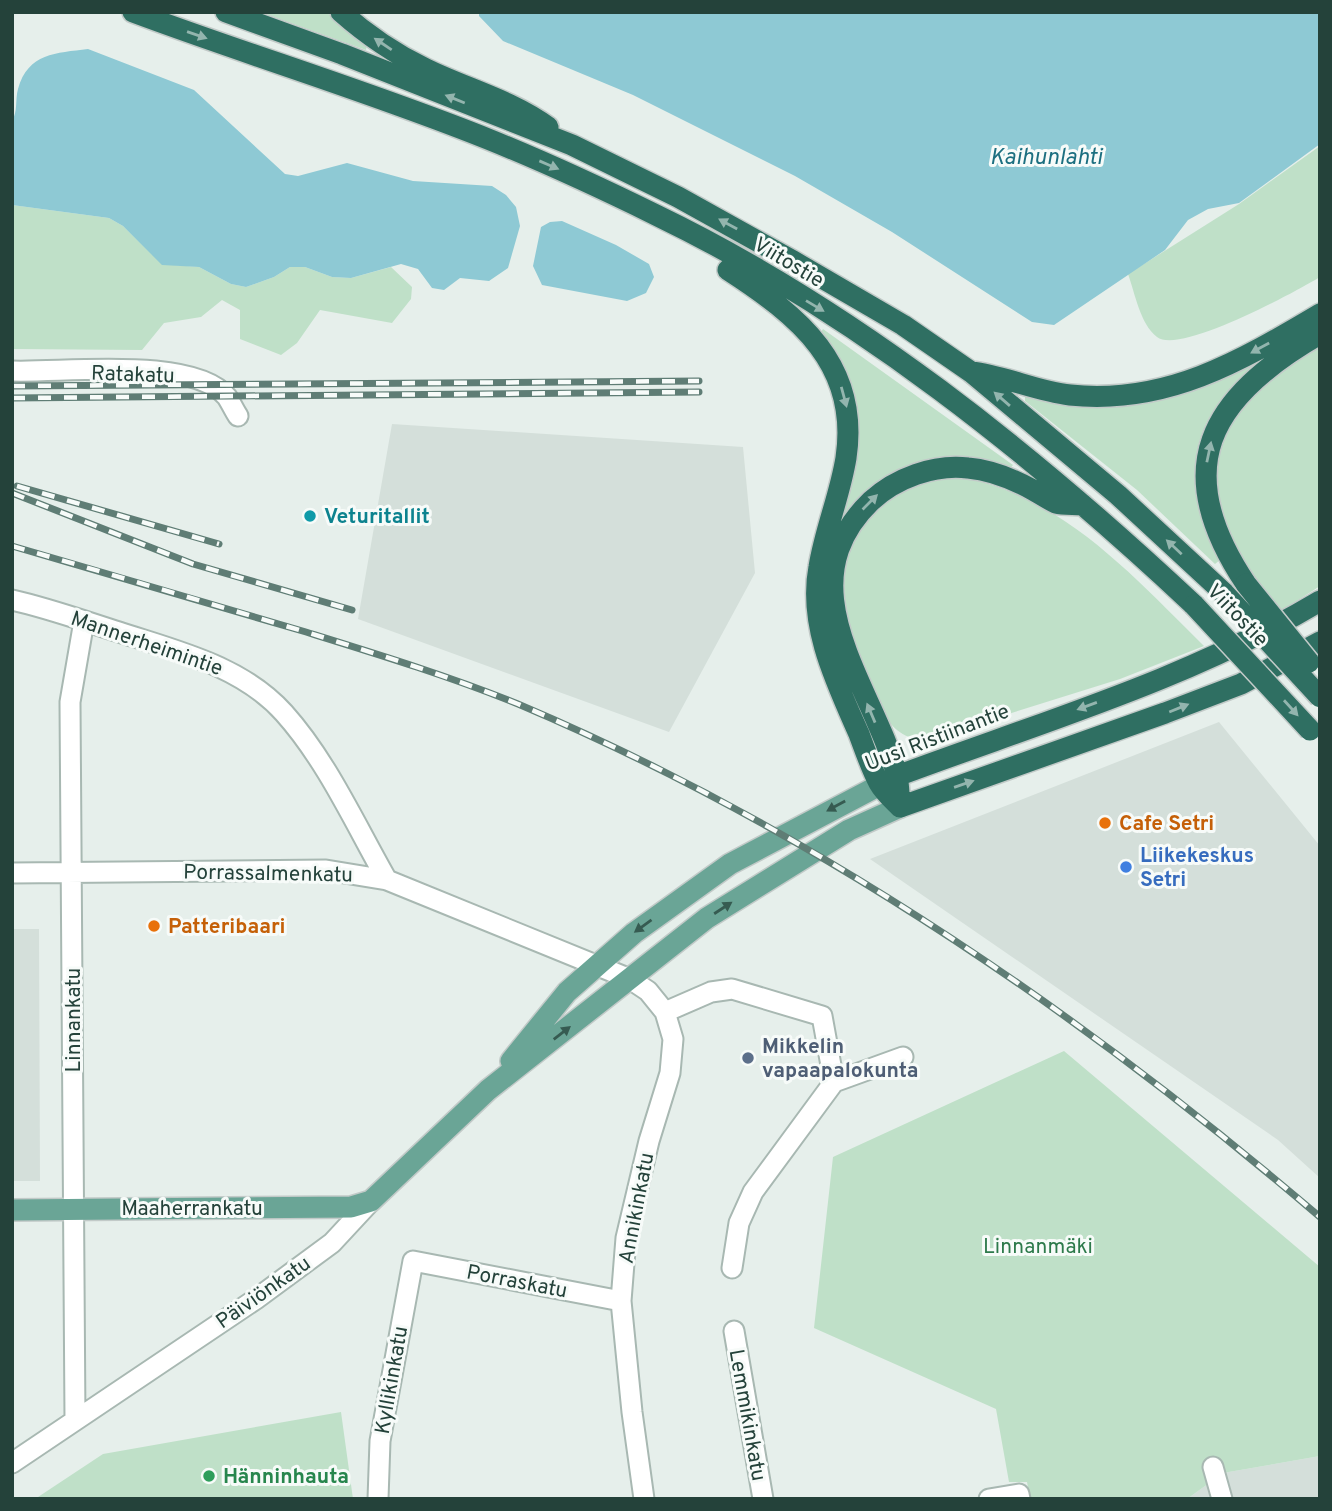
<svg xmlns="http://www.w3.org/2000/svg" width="1332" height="1511" viewBox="0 0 1332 1511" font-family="Overpass,sans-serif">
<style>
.built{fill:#d4dfda}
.green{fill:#bfe0c8}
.water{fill:#8ec9d4}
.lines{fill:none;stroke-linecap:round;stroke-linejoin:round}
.minor-casing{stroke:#a8b8b2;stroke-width:23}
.major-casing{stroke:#c2cac8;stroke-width:24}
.highway-casing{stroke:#c2cac8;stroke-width:24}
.minor{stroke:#fff;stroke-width:19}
.major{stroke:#6aa596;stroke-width:21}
.highway{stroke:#2f6f62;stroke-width:21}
.rail-casing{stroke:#5f7d75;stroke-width:7}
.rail{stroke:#f7fbf9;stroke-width:4.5;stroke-dasharray:13;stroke-linecap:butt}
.highway-bridge-casing{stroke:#c2cac8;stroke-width:24;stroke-linecap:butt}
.highway-bridge{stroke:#2f6f62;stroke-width:21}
.oneway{fill:#93b5ae}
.oneway2{fill:#365b51}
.culture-dot{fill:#0f9aa8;stroke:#f7fbf9;stroke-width:2.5}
.food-dot{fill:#e8710a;stroke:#f7fbf9;stroke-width:2.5}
.shop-dot{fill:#3f7fe0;stroke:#f7fbf9;stroke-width:2.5}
.service-dot{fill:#5c6f8a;stroke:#f7fbf9;stroke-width:2.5}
.leisure-dot{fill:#2e9e5b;stroke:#f7fbf9;stroke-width:2.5}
.labels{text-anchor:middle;stroke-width:6;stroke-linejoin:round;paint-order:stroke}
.street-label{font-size:21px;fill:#24423a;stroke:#f7fbf9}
.culture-label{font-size:21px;font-weight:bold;fill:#0d838f;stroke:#f7fbf9;text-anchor:start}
.food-label{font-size:21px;font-weight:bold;fill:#c56008;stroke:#f7fbf9;text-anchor:start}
.shop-label{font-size:21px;font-weight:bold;fill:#366cbe;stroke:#f7fbf9;text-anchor:start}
.service-label{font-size:21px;font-weight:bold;fill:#4e5e75;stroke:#f7fbf9;text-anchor:start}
.park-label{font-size:21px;fill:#2d7a4b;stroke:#f7fbf9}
.leisure-label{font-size:21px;font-weight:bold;fill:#27864d;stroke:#f7fbf9;text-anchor:start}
.water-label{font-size:23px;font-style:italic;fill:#1c6f80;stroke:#f7fbf9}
</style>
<rect width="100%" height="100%" fill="#e6efeb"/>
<path class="built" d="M392,424l351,23 12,126 -86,159 -311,-113z
M1219,722l101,124v332l-42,-38 -408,-281z
M12,929h27l1,252h-28z
M1320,1456v43h-133l36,-26z"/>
<path class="green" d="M260,12h66l41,31 -1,7z
M1320,146v131c-25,15 -140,78 -163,60 -17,-13 -22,-44 -29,-63l111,-70z
M12,205l97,13 14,8 39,38 37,3 32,17 15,3 28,-10 16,-10h15l27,10 19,1 40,-11 21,20 -1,12 -19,24 -72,-13 -23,33 -16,12 -41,-16v-29l-18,-10 -21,17 -37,6 -22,27 -130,-1z
M823,329l190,136 -4,5 -44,-11 -118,60 -8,-4 11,-42 -31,-138z
M1320,346v240l-42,27c-12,-15 -22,-32 -32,-49 -12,-20 -29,-45 -32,-68 -8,-70 52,-118 106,-150z
M1269,351l3,5c-19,16 -42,30 -56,51 -34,48 -22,105 4,153l-5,4 -78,-74 -112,-89v-6c105,23 153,8 244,-44z
M959,477c102,17 175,100 245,169l-84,33 -195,61c-39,0 -52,-46 -63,-76 -6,-17 -14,-34 -18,-51 -14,-73 45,-133 115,-136z
M1064,1051l256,216v189l-97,17 -36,26h-157l-3,-17h-18l-13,-73 -182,-81 19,-171z
M341,1412l12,87h-318l68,-45z"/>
<path class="water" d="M479,12h841v132l-81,59 -31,6 -20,11 -23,30 -111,75 -22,-3 -140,-90 -97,-56 -162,-81 -130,-54 -24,-25z
M88,49l106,41 91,84 13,2 49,-13 66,18 79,5 14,9 10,12 4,19 -12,42 -19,13 -29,-3 -16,12 -12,-2 -14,-19 -17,-5 -50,14 -19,-1 -27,-10h-15l-16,10 -28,10 -15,-3 -32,-17 -37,-2 -39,-39 -14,-8 -97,-13v-84c6,-10 3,-21 6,-32 10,-36 38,-36 70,-40z
M562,221l54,24 33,19 5,13 -8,16 -19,8 -85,-16 -9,-19 8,-39 9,-5z"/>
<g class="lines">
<g class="minor-casing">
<path id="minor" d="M12,371c53,2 181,-15 215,26 4,6 7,13 11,19
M12,600c36,8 72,21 107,32 58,19 123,34 165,81 43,48 71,111 103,167
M12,873l314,-3 61,10 243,99 18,12 17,21 8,27 -3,34 -21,68 -23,97 -5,63 11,111 12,87
M665,1012l46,-20 21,-3 90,27 12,66 -81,110 -14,31 -7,45
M834,1082l69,-25
M734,1331l29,168
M75,1420l-5,-718 14,-81
M12,1463l244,-164 76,-56 39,-42
M1213,1467l9,32
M378,1499l2,-58 33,-180 208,40
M989,1499l30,-5 1,5"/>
</g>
<g class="major-casing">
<path id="major" d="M511,1061l56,-69 67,-59 96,-69 165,-87
M12,1210l339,-3 20,-6 117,-111 219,-172 142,-88 51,-23"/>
</g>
<g class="highway-casing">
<path id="highway" d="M133,12c118,44 238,80 355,127 57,23 113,49 168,76 199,96 378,240 538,390
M226,12l116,42 230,91 106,52 115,64 110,64 68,47 147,123 106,98
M341,12c26,23 54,42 85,57 41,20 85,31 122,58
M728,270c71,46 132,95 118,188 -6,37 -21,72 -27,109 -11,58 17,115 40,167 6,16 12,34 20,49 5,9 14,17 21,24
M971,372c34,4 65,19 99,23 96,10 169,-33 250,-81
M1246,584c-77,-115 -38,-186 74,-250
M897,776c142,-53 292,-97 423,-175
M900,807c-1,-10 -1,-22 -3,-32 -24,-89 -115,-188 -26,-274 25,-23 63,-37 97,-33 23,2 45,11 65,22 7,4 16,10 23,13 8,2 19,1 27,2
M900,807l265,-94 76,-29 79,-42"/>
</g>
<use href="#minor" class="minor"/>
<use href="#major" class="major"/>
<use href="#highway" class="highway"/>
<g class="rail-casing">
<path id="rail" d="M12,386l687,-5
M12,398l687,-6
M17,486l202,58
M12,493l181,71 159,46
M12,546c98,28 196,57 294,86 71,22 143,44 212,72 293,124 561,307 802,513"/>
</g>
<use href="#rail" class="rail"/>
<g class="highway-bridge-casing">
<path id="highway-bridge" d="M1246,584l63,78
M1224,593l96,104
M1194,605l116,125"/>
</g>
<use href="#highway-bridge" class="highway-bridge"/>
</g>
<defs><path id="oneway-solid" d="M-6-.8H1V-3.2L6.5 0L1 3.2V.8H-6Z" transform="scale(1.75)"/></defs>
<g class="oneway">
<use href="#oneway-solid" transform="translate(197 35) rotate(19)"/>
<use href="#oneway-solid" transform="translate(383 44) rotate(-146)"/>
<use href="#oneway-solid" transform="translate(455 99) rotate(-158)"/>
<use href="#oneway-solid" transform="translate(549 165) rotate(23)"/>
<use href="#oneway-solid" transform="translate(728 224) rotate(-151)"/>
<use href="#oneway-solid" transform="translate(815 306) rotate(31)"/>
<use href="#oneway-solid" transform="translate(1260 348) rotate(151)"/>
<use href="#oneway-solid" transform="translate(844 397) rotate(75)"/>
<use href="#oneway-solid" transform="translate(1002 399) rotate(-139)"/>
<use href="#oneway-solid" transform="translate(1209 452) rotate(-78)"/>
<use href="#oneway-solid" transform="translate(870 502) rotate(-45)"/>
<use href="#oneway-solid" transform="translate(1174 547) rotate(-137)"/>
<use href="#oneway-solid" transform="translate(1087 706) rotate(160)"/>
<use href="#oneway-solid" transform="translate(1179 708) rotate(-22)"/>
<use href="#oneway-solid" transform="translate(1291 708) rotate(48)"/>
<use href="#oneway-solid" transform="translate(871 713) rotate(-113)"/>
<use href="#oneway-solid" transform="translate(964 784) rotate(-19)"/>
</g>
<g class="oneway2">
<use href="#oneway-solid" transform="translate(836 806) rotate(151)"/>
<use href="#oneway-solid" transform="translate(723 908) rotate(-33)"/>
<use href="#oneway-solid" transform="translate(643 926) rotate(144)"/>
<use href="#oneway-solid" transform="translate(562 1033) rotate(-38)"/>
</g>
<circle class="culture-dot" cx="310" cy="516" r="7"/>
<g class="food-dot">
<circle cx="1105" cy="823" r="7"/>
<circle cx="154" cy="926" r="7"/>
</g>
<circle class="shop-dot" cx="1126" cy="867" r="7"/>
<circle class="service-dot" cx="748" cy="1058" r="7"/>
<circle class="leisure-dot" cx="209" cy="1476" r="7"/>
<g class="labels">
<g class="street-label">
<text transform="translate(789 262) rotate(31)" y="7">Viitostie</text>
<text transform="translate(133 374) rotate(2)" y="7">Ratakatu</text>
<text transform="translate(1238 615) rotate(46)" y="7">Viitostie</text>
<text transform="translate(147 643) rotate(19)" y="7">Mannerheimintie</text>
<text transform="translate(937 737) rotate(-21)" y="7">Uusi Ristiinantie</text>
<text transform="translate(268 873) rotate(1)" y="7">Porrassalmenkatu</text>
<text transform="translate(73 1020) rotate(-90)" y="7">Linnankatu</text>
<text x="192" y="1215">Maaherrankatu</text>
<text transform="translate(636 1208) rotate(-79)" y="7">Annikinkatu</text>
<text transform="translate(517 1281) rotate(11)" y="7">Porraskatu</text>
<text transform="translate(263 1292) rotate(-35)" y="7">Päiviönkatu</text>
<text transform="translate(391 1380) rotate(-80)" y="7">Kyllikinkatu</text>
<text transform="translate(748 1415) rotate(80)" y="7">Lemmikinkatu</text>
</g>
<g class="culture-label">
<text x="324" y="523">Veturitallit</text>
</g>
<g class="food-label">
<text x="1119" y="830">Cafe Setri</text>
<text x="168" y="933">Patteribaari</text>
</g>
<g class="shop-label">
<text x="1140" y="862">Liikekeskus<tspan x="1140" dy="24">Setri</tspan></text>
</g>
<g class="service-label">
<text x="762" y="1053">Mikkelin<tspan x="762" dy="24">vapaapalokunta</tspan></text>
</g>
<g class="park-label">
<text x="1038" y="1253">Linnanmäki</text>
</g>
<g class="leisure-label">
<text x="223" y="1483">Hänninhauta</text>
</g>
<g class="water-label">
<text x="1046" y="164">Kaihunlahti</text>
</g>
</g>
<rect width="1332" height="1511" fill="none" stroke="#24423a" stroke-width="28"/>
</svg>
